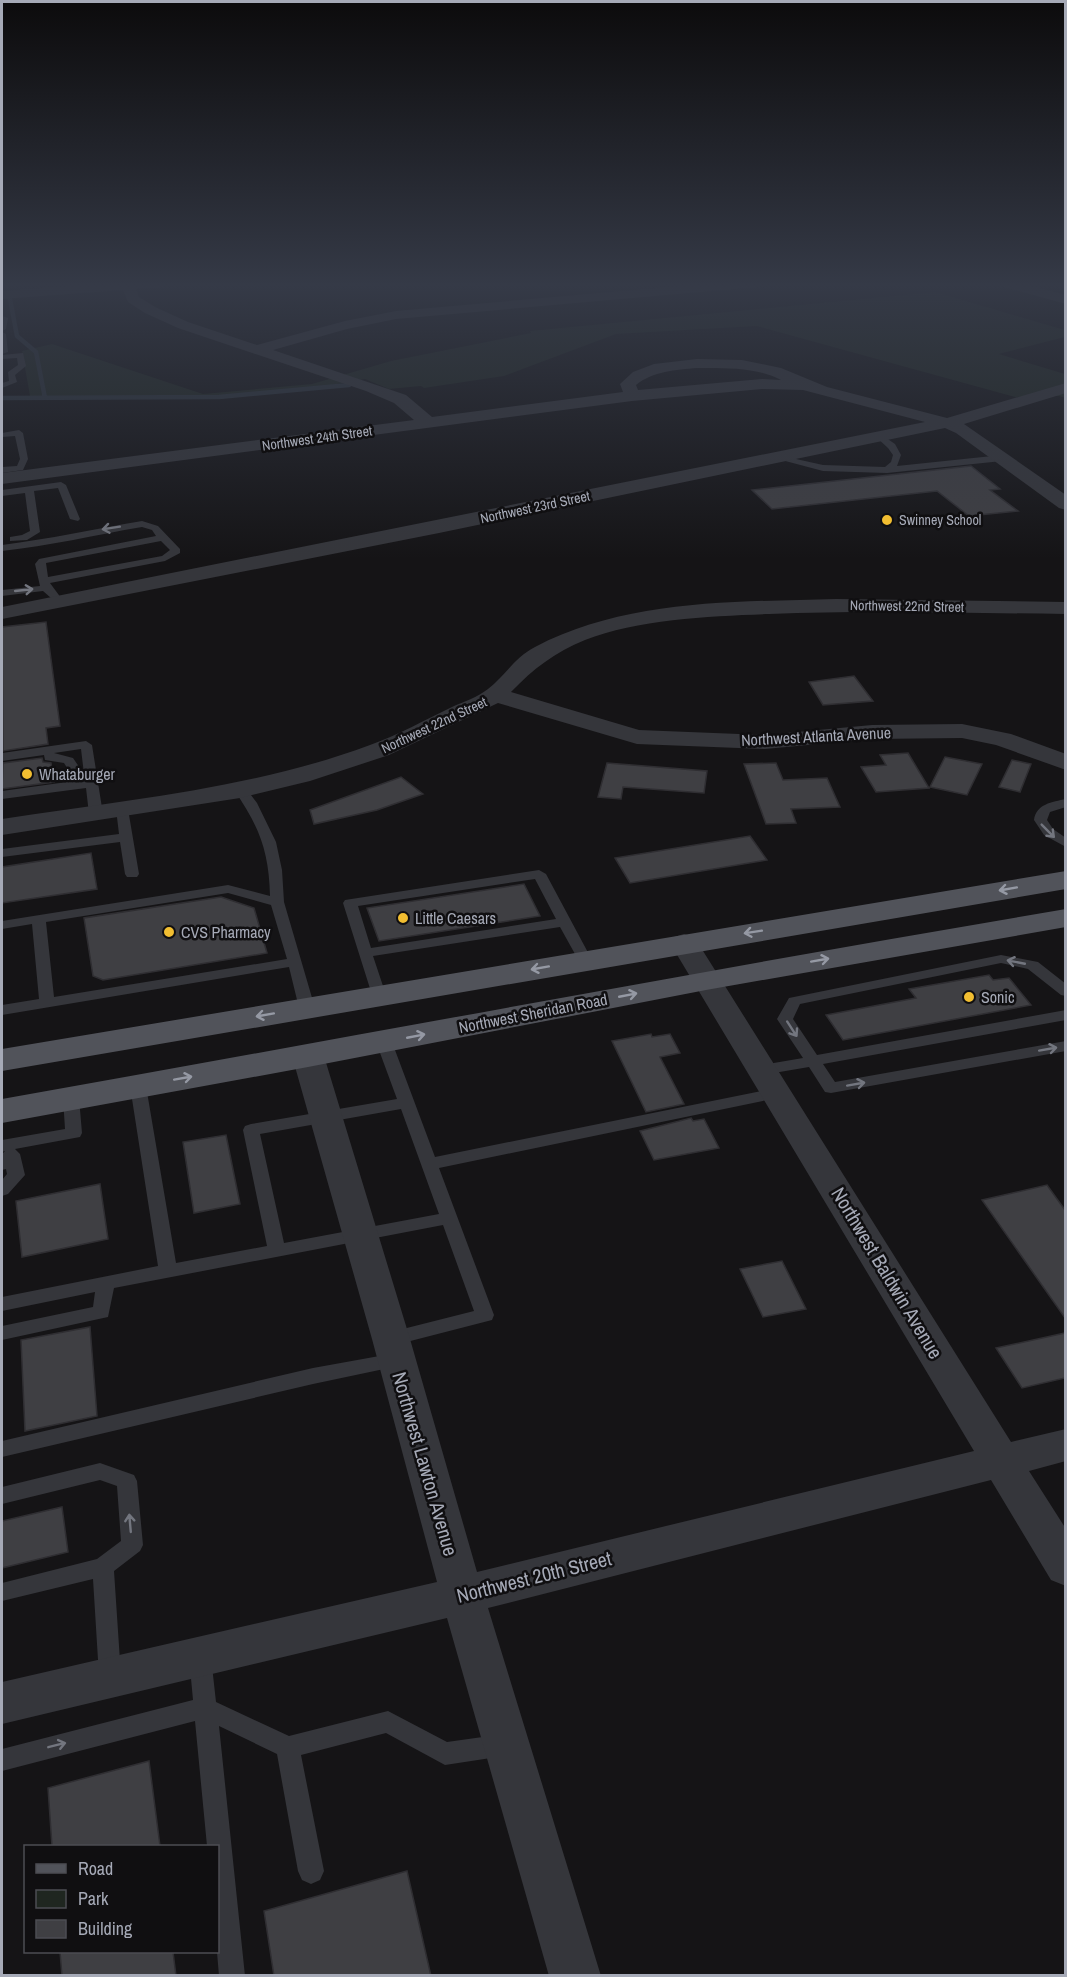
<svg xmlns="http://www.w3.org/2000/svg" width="1067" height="1977" viewBox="0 0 1067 1977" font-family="'Archivo Narrow',sans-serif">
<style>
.green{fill:#1f2620}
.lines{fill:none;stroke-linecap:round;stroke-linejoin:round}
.stream{stroke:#2b323a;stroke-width:4.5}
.building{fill:#3f3f43;stroke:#2f2e32;stroke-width:1.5}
.service{fill:#35363b;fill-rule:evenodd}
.minor{fill:#35363b;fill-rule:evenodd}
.primary{fill:#51535a;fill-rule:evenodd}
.oneway{stroke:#73767f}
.oneway2{stroke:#9599a4}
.poi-dot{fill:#f2be31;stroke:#100f11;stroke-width:2}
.labels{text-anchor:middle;stroke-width:5;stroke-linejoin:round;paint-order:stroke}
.far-street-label{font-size:14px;fill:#a6aab7;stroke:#100f11}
.far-poi-label{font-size:14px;fill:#a6aab7;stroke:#100f11;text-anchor:start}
.street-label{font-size:16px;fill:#a6aab7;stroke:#100f11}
.poi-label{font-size:16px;fill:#a6aab7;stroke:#100f11;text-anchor:start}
.near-street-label{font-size:20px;fill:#a6aab7;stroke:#100f11}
</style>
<rect width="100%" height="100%" fill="#151416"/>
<path class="green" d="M935,292l130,38v7l-66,17 66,20 1,24 -7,-2 -44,1 -258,-71 -141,8 -112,42 -80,12 -3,-2 -32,3 -24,-10 -62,11 -103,8 -170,-2 -8,-45 30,-7 151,50 109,-10 79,-23 140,-28 -1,-2z"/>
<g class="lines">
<path class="stream" d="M10,299l7,37 19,16 9,46
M2,398l217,-1 130,-12"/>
</g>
<path class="building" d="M971,466l29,23 -10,1 28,21 -49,5 -32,-25 -165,18 -20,-19z
M46,622l14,104 -14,2 2,16 -45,7 -1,-124z
M854,676l19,25 -50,4 -14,-23z
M908,753l21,35 -53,4 -15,-25 25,-2 -6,-10z
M945,757l37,7 -15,31 -37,-8z
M42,758l1,4 8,1 3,19 -52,7 1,-26z
M1012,760l19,4 -11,28 -21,-5z
M607,763l100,8 -3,22 -81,-6 -2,12 -23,-2z
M776,763l7,17 44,-2 13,29 -49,2 5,14 -30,1 -22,-60z
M401,777l22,17 -46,16 -63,14 -4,-14z
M750,836l17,24 -137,23 -15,-25z
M91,853l6,36 -95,14v-36z
M524,884l16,32 -161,25 -12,-33z
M221,897l33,11 13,45 -164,27 -10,-4 -9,-58z
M989,975l4,5 16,-2 22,27 -188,35 -17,-25 90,-17 -7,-9z
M651,1034l1,3 18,-3 10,19 -20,4 24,47 -38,8 -34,-71z
M691,1118l2,3 11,-2 15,29 -65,12 -14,-29z
M226,1135l14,69 -46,9 -11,-71z
M100,1184l8,55 -86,18 -6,-56z
M1047,1185l18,25v108l-83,-118z
M782,1261l24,48 -43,8 -23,-48z
M90,1327l7,89 -72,15 -4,-91z
M1065,1333v45l-43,10 -26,-40z
M62,1507l6,45 -66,16v-47z
M149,1761l11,85h-108l-4,-58z
M407,1871l24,105h-157l-10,-65z
M60,1952h113l3,24h-114z"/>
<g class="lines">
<path class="service" d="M21,283h24l-21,2z
M2,316l6,2 -2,11 -4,2z
M2,332l4,2 2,18 -6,2z
M23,353l3,13 -11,9 2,7 -15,6v-5l7,-2 -1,-9 10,-7 -1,-7 -15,1v-4z
M19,430l4,3 5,26 -5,11 -21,3v-6l15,-1 3,-7 -5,-23 -13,1v-4z
M879,433l16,11 6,11 -4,11 105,-11 4,3 -4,3 -115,12 -64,-2 -49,-13 4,-3 45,10 62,2 6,-5 2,-7 -5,-7 -13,-12z
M61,482l5,3 14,34 -2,2 -8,-2 -12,-31 -24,3 6,41 -13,8 -17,1v-4l12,-2 8,-4 -5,-38 -23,3v-6z
M142,521l16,5 22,23v4l-15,8 -115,22 14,19 -5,3 -16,-14 -41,5v-6l38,-4 -5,-22 4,-5 117,-23 -4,-6 -10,-3c-47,8 -93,19 -140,24v-6c47,-6 93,-16 140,-24zM161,541l9,9 -8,6 -114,21 -2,-14z
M86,741l6,4 11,69 -2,3 -5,1 -7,-4 -3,-26 -84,11v-8l65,-9 6,-5 -9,-14 -19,-3 -1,-5 -42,6v-8zM81,749l3,25 -11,-16 -19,-5z
M240,786l5,1 12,16 19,39 6,28 2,32 31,106 -3,3 -5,2 -8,-5 -10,-41 -287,48v-10l37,-6 -7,-75 -30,5v-8l226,-36 42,11c-1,-45 -11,-70 -36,-106zM228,893l43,12 16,54 -233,38 -8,-75z
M1066,799v8l-16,5 -3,8 6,9 13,9v9l-22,-12 -10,-15c2,-16 18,-18 32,-21z
M122,805l6,4 11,65 -2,3h-10l-2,-3 -5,-32 -118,15v-8l117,-15 -3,-25z
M539,870l7,4 46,86 -2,3h-10l-20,-36 -187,29 13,39 -8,5 -5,-2 -30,-95 2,-3zM535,879l21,40 -185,29 -13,-42z
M1001,955l37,7 28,22v12l-5,-1 -33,-26 -27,-6 -201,41 -7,15 24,36 249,-45v10l-243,44 12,18 231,-41v10l-235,42 -6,-1 -16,-25 -47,8 -8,-5 8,-5 41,-7 -26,-39 12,-21z
M384,1037l8,5 43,115 342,-69 6,1 2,4 -2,4 -6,1 -338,70 55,147 -2,5 -101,26 -7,-2 -2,-5 2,-5 7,-2 83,-21 -31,-86 -329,63 -6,29 -106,23v-14l91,-19 2,-15 -93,19v-14l156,-31 -28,-180 2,-4h12l2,4 30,177 91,-17 -24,-116 2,-4 6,-2 146,-25 -21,-57zM401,1109l38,105 -155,29 -24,-109z
M71,1093l6,1 2,4 3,35 -2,4 -65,12 5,5 5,21 -17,19 -6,2v-16l5,-6 -1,-5 -4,1v-16l3,-3 -3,1v-12l63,-11 -2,-31 2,-4z
M396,1353l7,2 3,5 -3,5 -90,19 -311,73v-16l311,-73z
M100,1463l34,12 3,6 6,64 -3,6 -26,20 7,105 -3,7 -8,3 -8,-3 -3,-7 -6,-97 -91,22v-18l95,-24 24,-18 -4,-55 -17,-6 -98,24v-17z
M200,1647l8,3 3,7 5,45 73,34 99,-25 59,31 57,-8 8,3 4,8 -4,8 -8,3 -59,9 -59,-32 -85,22 23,116 -4,9 -9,4 -9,-4 -4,-9 -21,-117 -58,-28 26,250h-26l-2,-24 1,-106h-11l-12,-125 -193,50v-22l191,-49 -4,-43 3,-7z"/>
<path class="minor" d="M110,283h60l-7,4 -27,2 3,8 16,10 33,15 69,23 88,-24 51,-10 317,-28h51l-7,4 -361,32 -49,10 -74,21 133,45 26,22 191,-25 -3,-8 13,-12 21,-8 43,-5 45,1 39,8 46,19 120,31 119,-35v10l-102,31 102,71v15l-7,-2 -103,-75 -11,-5 -506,105 -437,86v-12l923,-185 -122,-32 -41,-1 -130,12 -630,83v-11l412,-53 -20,-17 -28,-12 -188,-63 -33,-15 -17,-11 -5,-12 -121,9v-8zM697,368c28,0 59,-1 84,12l-19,-1 -124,11 -2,-5c17,-14 40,-15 61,-17z
M998,283h22l46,12v9l-66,-18z
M836,599l230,3v12c-99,-1 -198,-4 -297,0 -57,2 -131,5 -184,26 -30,12 -52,29 -74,52l128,38 126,5 107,-10 90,-1 49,10 55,20v16l-70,-25 -34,-7 -90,1 -107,10 -128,-5 -139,-41 -109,52 -79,26 -70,17 -238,37v-16c123,-19 250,-30 368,-74 28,-10 55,-25 82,-38 11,-5 26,-10 36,-18 17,-13 27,-32 47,-42 92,-48 200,-45 301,-48z
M684,934l10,3 4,6 313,499 55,-13v32l-37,10 37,58v57l-15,-6 -60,-100 -503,128 113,368h-52l-102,-358 -445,106v-42l435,-100 -65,-243 -80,-283 5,-7 11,-3 11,3 5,7 86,283 67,233 497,-121 -304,-508 4,-6z"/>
<path class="primary" d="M1066,871v18l-1064,182v-22z
M1066,909v18l-360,63 -398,77 -306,56v-24c355,-63 708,-130 1064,-190z"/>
</g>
<defs><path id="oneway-shaft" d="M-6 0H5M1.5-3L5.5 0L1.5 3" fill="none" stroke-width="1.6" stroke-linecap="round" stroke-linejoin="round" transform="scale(1.5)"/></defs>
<g class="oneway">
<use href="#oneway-shaft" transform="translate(111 528) rotate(171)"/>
<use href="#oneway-shaft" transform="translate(24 590) rotate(-6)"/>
<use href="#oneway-shaft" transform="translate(1048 831) rotate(45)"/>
<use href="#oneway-shaft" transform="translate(1016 962) rotate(-169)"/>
<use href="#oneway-shaft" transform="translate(792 1029) rotate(57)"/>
<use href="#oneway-shaft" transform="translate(1048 1049) rotate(-10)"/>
<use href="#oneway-shaft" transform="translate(856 1084) rotate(-10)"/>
<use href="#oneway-shaft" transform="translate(130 1523) rotate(-95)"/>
<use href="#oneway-shaft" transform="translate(57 1745) rotate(-14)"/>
</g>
<g class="oneway2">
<use href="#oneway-shaft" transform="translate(1008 889) rotate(170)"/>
<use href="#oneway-shaft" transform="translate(753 932) rotate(171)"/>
<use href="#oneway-shaft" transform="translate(820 960) rotate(-10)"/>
<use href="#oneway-shaft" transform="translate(540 968) rotate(170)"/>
<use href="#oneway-shaft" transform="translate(628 995) rotate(-11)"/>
<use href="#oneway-shaft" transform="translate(265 1015) rotate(170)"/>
<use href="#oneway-shaft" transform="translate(416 1036) rotate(-11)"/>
<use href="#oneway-shaft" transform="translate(183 1078) rotate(-10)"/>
</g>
<linearGradient id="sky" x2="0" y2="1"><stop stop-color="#0c0b0c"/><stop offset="0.51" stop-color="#353a47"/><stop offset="1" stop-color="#353a47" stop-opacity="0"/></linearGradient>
<rect width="1067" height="559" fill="url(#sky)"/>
<g class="poi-dot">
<circle cx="887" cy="520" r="6"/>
<circle cx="27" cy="774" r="6"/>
<circle cx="403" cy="918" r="6"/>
<circle cx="169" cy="932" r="6"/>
<circle cx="969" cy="997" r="6"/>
</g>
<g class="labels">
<g class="far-street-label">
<text transform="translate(317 438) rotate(-8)" y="5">Northwest 24th Street</text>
<text transform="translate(535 507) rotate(-12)" y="5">Northwest 23rd Street</text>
<text transform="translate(907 606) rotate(1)" y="5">Northwest 22nd Street</text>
<text transform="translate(434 725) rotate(-25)" y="5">Northwest 22nd Street</text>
</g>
<g class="far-poi-label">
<text x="899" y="525">Swinney School</text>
</g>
<g class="street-label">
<text transform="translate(816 736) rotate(-3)" y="6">Northwest Atlanta Avenue</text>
<text transform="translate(533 1013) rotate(-11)" y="6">Northwest Sheridan Road</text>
</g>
<g class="poi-label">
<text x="39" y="780">Whataburger</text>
<text x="415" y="924">Little Caesars</text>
<text x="181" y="938">CVS Pharmacy</text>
<text x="981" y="1003">Sonic</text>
</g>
<g class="near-street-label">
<text transform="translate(887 1273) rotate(59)" y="7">Northwest Baldwin Avenue</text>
<text transform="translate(425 1464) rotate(74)" y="7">Northwest Lawton Avenue</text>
<text transform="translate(534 1577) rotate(-14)" y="7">Northwest 20th Street</text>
</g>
</g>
<rect width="1067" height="1977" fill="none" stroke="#a6aab7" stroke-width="6"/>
<rect x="24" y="1845" width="195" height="108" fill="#100f11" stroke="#4c4d53" stroke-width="1.5"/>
<rect x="36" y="1864" width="30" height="9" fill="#51535a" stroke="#4c4d53" stroke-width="1.5"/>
<text x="78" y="1875" font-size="18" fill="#a6aab7">Road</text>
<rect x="36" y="1890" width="30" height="18" fill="#1f2620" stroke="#4c4d53" stroke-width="1.5"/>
<text x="78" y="1905" font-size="18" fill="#a6aab7">Park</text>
<rect x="36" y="1920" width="30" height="18" fill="#3f3f43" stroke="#4c4d53" stroke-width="1.5"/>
<text x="78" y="1935" font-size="18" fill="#a6aab7">Building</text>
</svg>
